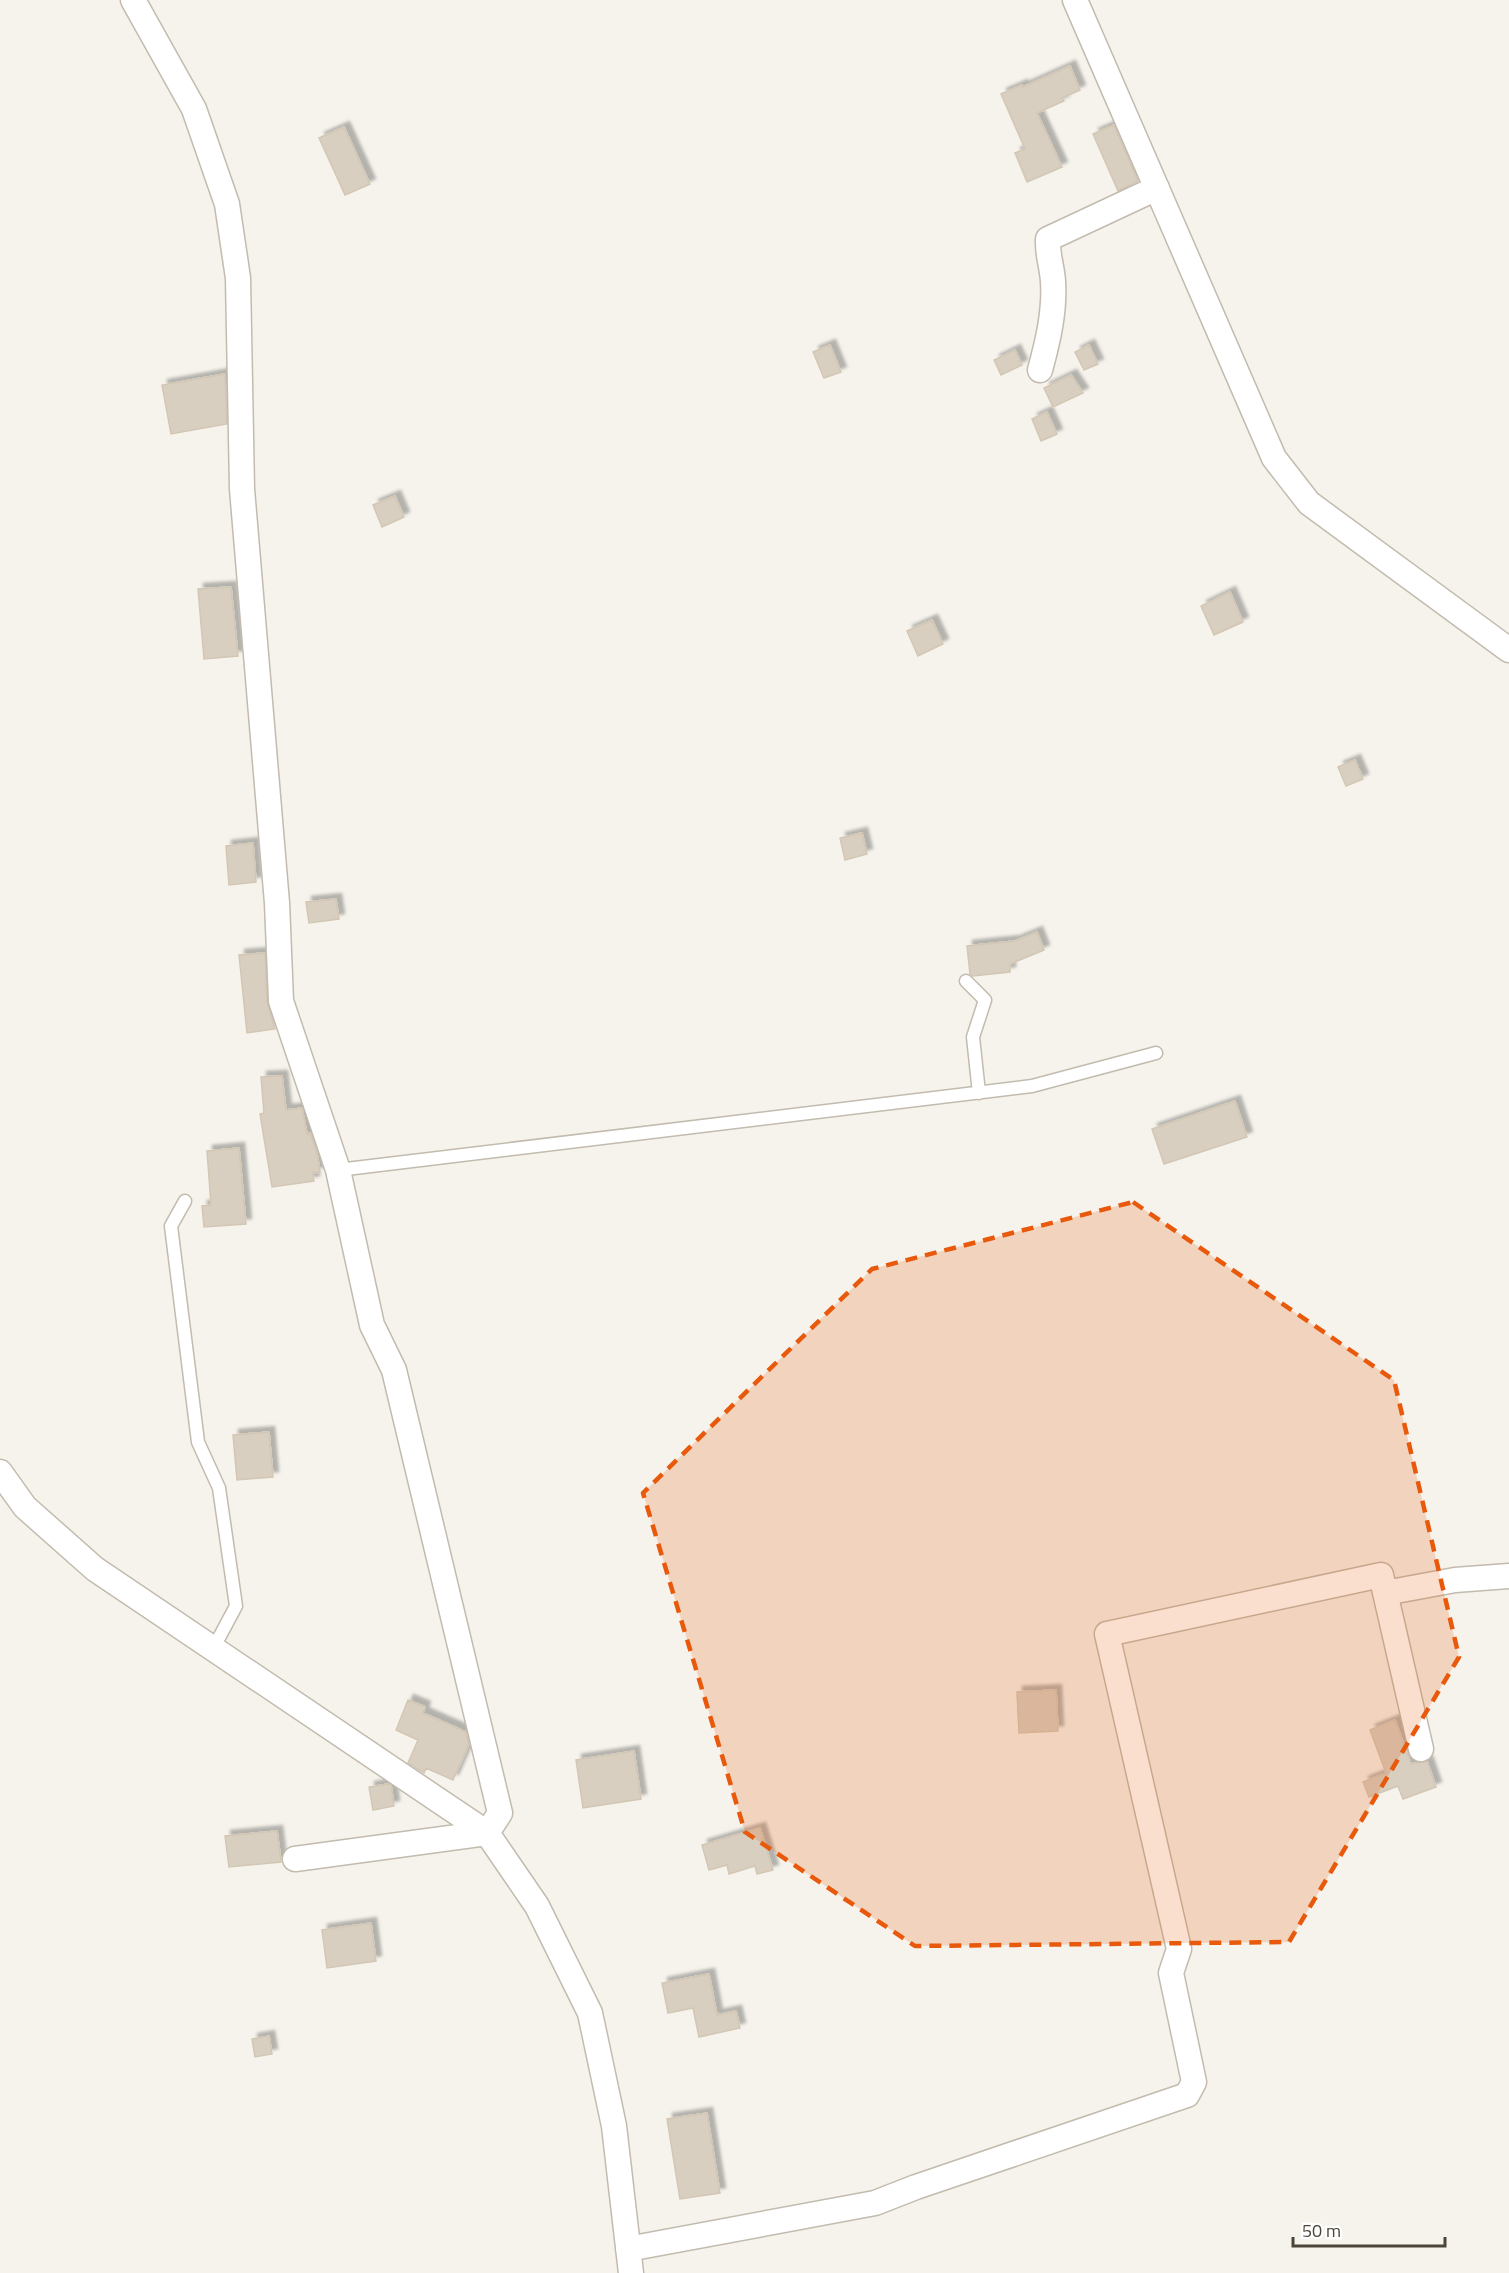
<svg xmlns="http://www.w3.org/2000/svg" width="1509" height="2273" viewBox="0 0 1509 2273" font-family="'Titillium Web',sans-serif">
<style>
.building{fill:#d8cfc1;stroke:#d3c7b4;stroke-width:1.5;filter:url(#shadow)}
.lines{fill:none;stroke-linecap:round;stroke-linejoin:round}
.lane-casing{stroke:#c2bbae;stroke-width:15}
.street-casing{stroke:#c2bbae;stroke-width:27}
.lane{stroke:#fff;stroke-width:12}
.street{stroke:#fff;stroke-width:24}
.marked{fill:#e8590c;fill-opacity:0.2;stroke:#e8590c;stroke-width:4.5;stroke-dasharray:12 8;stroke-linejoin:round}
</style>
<defs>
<filter id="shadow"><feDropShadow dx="5.5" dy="-5.5" stdDeviation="1.5" flood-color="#0004"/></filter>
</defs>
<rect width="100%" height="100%" fill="#f6f3ec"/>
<path class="building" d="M1070,66l10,24 -18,8 2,3 -27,12 25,54 -35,15 -12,-29 10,-4 -24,-55 21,-9 1,2z
M1114,125l24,56 -20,10 -25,-57z
M344,127l26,57 -25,11 -26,-57z
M830,345l11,27 -17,6 -11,-26z
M1089,345l9,19 -14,6 -9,-18z
M1015,350l7,15 -21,10 -7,-15z
M225,374l2,50 -56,10 -9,-49z
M1071,375l12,18 -30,14 -9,-19z
M1047,412l10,22 -16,7 -9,-22z
M395,496l9,21 -22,10 -9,-22z
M231,587l7,69 -34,3 -6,-70z
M1230,592l13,30 -29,13 -13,-29z
M932,620l11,24 -25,12 -11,-25z
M1355,760l8,19 -17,7 -8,-19z
M862,833l5,21 -22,6 -5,-22z
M253,843l3,39 -27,3 -3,-39z
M336,899l3,20 -30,4 -3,-21z
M1037,932l7,18 -34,14v8l-37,4 -3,-2 -3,-28 48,-5z
M265,953l2,49 8,27 -28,4 -8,-78z
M282,1076l4,34 16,-2 5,26 3,-1 7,20 3,19 -7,1 1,8 -42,6 -12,-73 4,-1 -3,-36z
M1235,1101l12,36 -83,27 -12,-35z
M239,1148l7,76 -42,3 -2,-21 9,-1 -4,-54z
M269,1432l4,45 -36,3 -4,-45z
M1056,1690l2,41 -39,2 -2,-41z
M408,1700l17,7 -2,6 43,19 3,12 -16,36 -27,-12 -2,5 -16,-10 10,-23 -22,-10z
M1395,1720l16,44 16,-3 9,26 -33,12 -5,-13 -29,11 -6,-15 23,-9 -16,-43z
M634,1751l7,48 -58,9 -7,-48z
M388,1784l3,1 3,21 -21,4 -4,-23z
M760,1828l13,42 -16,4 -2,-8 -26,8 -2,-9 -18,5 -7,-25z
M277,1831l4,31 -52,5 -4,-31z
M371,1923l5,38 -49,7 -5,-38z
M709,1974l8,41 19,-4 4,17 -41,9 -6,-29 -25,5 -6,-30z
M269,2036l3,18 -17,3 -3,-18z
M707,2113l13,80 -40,6 -13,-80z"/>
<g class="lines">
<g class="lane-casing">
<path id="lane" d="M966,981l19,19 -12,37 6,56
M338,1170l694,-84 124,-33
M185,1201l-14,25 27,216 21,46 17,118 -23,43"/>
</g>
<g class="street-casing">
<path id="street" d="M133,0l61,109 33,95 11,74 4,211 35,414 4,98 57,169 34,155 22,45 106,443 -13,20 -192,26
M1075,0l199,458 35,45 200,147
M1040,370c8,-29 15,-59 13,-89 -1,-15 -6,-27 -5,-42l109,-51
M0,1472l25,35 70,62 392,264 50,73 53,107 24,113 17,147
M1385,1593l70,-13 54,-4
M628,2249l247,-46 41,-16 271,-92 7,-13 -23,-109 8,-24 -72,-315 274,-59 40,174"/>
</g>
<use href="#lane" class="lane"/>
<use href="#street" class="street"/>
</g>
<path class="marked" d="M1133,1202l261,178 65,277 -170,285 -374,4 -170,-114 -102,-339 229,-224z"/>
<path d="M1293 2237v9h152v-9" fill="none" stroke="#4b4439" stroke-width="3"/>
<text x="1302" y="2237" font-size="18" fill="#4b4439" stroke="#ffffff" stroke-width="4.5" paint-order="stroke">50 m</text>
</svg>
